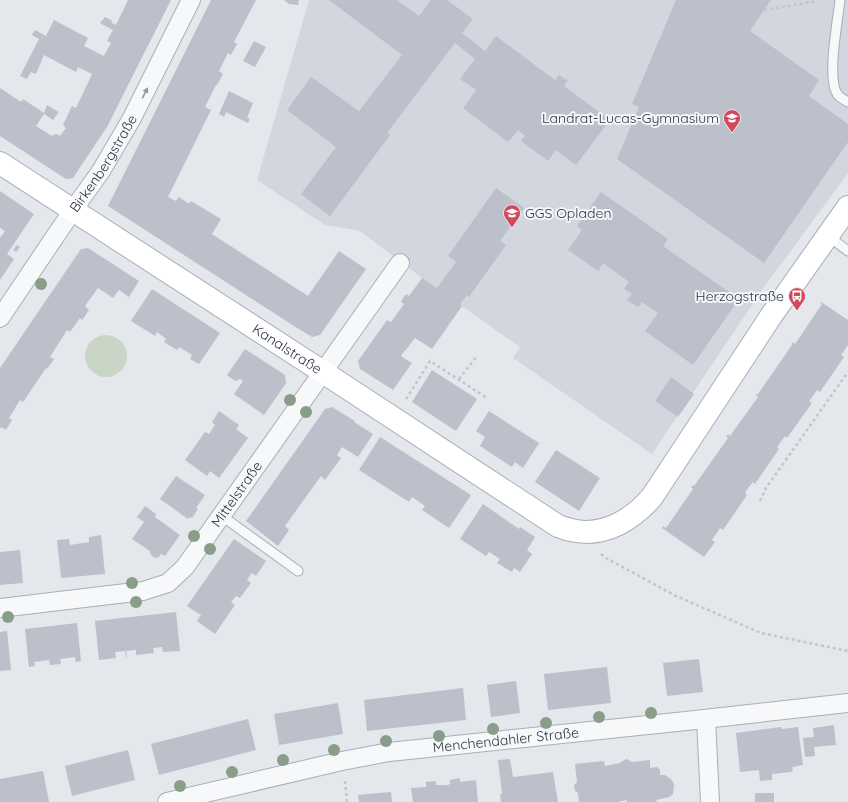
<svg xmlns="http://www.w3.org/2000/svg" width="848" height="802" viewBox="0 0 848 802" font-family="Quicksand,sans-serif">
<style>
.built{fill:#d2d6de}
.green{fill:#c9d6c5}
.building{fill:#bbc0ca}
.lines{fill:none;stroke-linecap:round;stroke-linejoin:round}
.lane-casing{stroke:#a9aeb7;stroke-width:11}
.street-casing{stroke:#a9aeb7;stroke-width:20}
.secondary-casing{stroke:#a9aeb7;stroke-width:24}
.path{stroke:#c2c5cb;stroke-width:2.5;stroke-dasharray:3 3;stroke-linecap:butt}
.lane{stroke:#f7f8fa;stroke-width:9}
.street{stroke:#f7f8fa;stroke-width:18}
.secondary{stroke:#fff;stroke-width:22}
.tree{fill:#899d89}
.oneway{fill:#9196a0}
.labels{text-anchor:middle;stroke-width:4;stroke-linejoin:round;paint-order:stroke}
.poi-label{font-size:14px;fill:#2b3445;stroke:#f4f6f9;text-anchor:end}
.street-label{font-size:14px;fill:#2b3445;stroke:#f4f6f9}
</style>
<rect width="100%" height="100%" fill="#e4e7ec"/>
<path class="built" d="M309,0h539v173l-86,117 -110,164 -139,-96 7,-11 -98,-69 -62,-47 -35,-6 -68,-45z"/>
<path class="green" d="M85 356a21 21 0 1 1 42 0a21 21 0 1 1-42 0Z"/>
<path class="building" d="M128,0h43l-64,127 -34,51 -7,1 -66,-43v-48l21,14 2,-3 21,14 3,-8 12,7 -6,8 -9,-6 -8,12 16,10 1,-1 4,-1 3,2 6,-8 -3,-3 9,-19 4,2 16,-34 -14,-7 -2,5 -32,-17 -8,19 -5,-2 -4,7 -7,-3 19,-37 -7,-4 3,-5 11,6 8,-16 34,18 -4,8 20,10 7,-13 -4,-2 6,-11 -13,-7 5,-6 6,3 1,3 4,2z
M211,0h45l-22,42 3,2 -6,11 -3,-2 -9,18 4,3 -6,11h-1l-11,22 6,3 -43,87 8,4 3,-4 10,7 2,-3 30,18 -9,15 96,62 31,-45 27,18 -46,66 -8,2 -18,-11 -186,-120z
M284,0h15l-1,5 -9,-1z
M329,0h68l22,16 12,-16h16l26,19 -11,14 23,18 11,-15 59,44 4,-5 7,5 1,-1 1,1 -4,6 46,34 -34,45 -20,-15 -8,11 -27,-20 4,-5 -7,-6 -10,12 -45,-34 13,-18 -16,-11 15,-20 -20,-16 -68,90 3,2 -59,80v2l-30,-23 35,-47 -49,-37 24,-33 48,34 43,-56z
M676,0h95l-21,31 69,49 -10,16 39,28v18l-84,121 -147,-104 22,-52 -7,-3z
M254,41l12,6 -11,20 -12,-6z
M229,91l24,12 -6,15 3,1 -2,4 -22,-11 -2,5 -5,-3z
M496,188l28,20 -24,33 6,4 -37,52 -2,-2 -7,9 2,2 -30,43 -17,-11 -10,13v-1l-4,6 11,7 -19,27 -33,-21 -2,-8 29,-41 4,2 13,-18 -3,-2 2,-4 3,-4 3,2 13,-18 15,10 19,-26 -8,-6z
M0,191l34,23 -27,40 7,5 -14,21v-42l5,-7 -5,-3z
M601,192l67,47 -5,7 76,53 -46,66 -48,-34 13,-18 -16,-11 -4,5 -11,-7 5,-6 -8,-5 5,-7 -26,-19 -5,8 -30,-21 14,-20 -5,-4z
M17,245l3,2 -4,5 -3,-2z
M88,248l51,33 -10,16 -10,-7 -6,8 -15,-10 -13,18 4,4 -7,10 -2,-2 -10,14 -3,-2 -17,27 4,2 -7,10 -1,-1 -23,34 -3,-2 -11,18 3,2 -6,10 -5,-3 -1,2v-61l81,-119z
M152,289l68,44 -21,31 -9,-5 2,-4 -13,-8 -2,3 -13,-8 2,-3 -9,-7 -2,4 -24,-15z
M821,302l27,18v25l-7,10 3,2 -24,35 -3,-2 -4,6 -4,5 3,2 -25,35 -2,-2 -8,11 2,2 -24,35 -2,-2 -5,6 -3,5 2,2 -24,35 -3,-2 -8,12 3,2 -11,15 -42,-29 1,-2 3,2 27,-39 -2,-2 2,-2 1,1 34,-48 -2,-2 2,-2 2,2 28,-39 -2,-2v-1h2l34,-49h-1l2,-3 2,2 27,-40 -2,-1z
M245,349l40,26 1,8 -22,32 -30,-21 9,-13 -3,-2 -5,2 -8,-6z
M432,370l45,29 -21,32 -44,-29z
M671,377l23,17 -16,23 -23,-16z
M332,407l23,14 -1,1 19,12 -15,23 -16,-10 -5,8 4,3 -16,22 -4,-4 -36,50 4,4 -11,16 -32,-25 79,-112z
M219,411l20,14 -3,4 12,9 -29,40 -9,-7 -3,5 -22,-16 20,-28 4,2 6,-9 -3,-3z
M489,411l50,32 -16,25 -8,-6 -3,5 -32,-21 5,-9 -9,-6z
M380,437l91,58 -22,33 -27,-18 3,-4 -13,-9 -3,5 -50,-32z
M556,450l44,28 -21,33 -44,-29z
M176,476l29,19 -9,13 2,1 -6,9 -2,-1 -2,2 -28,-20z
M483,504l36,25 1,-2 15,10 -8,13 5,4 -12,18 -6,-4 -2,4 -15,-9 3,-4 -11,-7 -3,4 -26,-17z
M145,506l11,8 -1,3 25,18 -15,21 -4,-2 -2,3 -4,1 -4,-3 -1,-4 -18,-12 12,-17 -7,-5z
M101,535l4,39 -44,4 -4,-38 12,-1 1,6 19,-3v-5z
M234,539l32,22 -10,15 -4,-3 -5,7 4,3 -11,15 -4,-2 -5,6 4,3 -20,29 -18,-13 4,-6 -14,-9z
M20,550l3,33 -23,2v-33z
M176,612l4,39 -17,1 -1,-5 -9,1 1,5 -18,2v-5l-10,1 1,6h-1l-1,-6 -10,1 1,6 -17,2 -4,-39z
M77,623l4,38 -5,1 -1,-5 -15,2 1,5 -11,1 -1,-5 -15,2 1,4 -6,1 -4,-38z
M7,631l4,39 -11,1v-39z
M699,659l4,33 -36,4 -4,-33z
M607,667l4,36 -63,7 -4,-36z
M516,681l4,32 -29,4 -4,-32z
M463,688l3,32 -99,11 -3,-31z
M338,703l5,31 -64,11 -5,-31z
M248,719l8,31 -97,25 -8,-31z
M834,725l2,20 -22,2 1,9 -10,1 -2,-19 11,-1 -1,-9z
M781,727l1,2 16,-2 5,38 -11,2 1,3 -2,2 -19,2v6l-12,1 -1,-11 -19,2 -4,-39z
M128,750l7,30 -63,16 -7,-30z
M510,759l3,18 40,-5 5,30h-57l-1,-8h2l-4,-34z
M627,759l5,3 18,-2v8l7,-1 3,3v5h5l7,5 2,5 -1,9 -4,3 -13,3 1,2h-30v-2l-10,2h-38l-1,-9 -3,-2 -1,-6 3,-3 -2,-18 29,-3 1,5 15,-3 4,-3z
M43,771l6,31h-49v-23z
M460,778v4l16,-2 2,22h-65l-2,-14 15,-1v-5l10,-1v4h12l2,-1v-4z
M391,792l1,10h-33l-1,-7z
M755,793h19v9h-19z"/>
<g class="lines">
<g class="lane-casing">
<path id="lane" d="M840,0c-2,19 -14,81 -2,95 2,3 7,5 10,7
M828,236l20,15
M222,516l76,55"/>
</g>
<g class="street-casing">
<g id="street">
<path id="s1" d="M0,318l73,-108 28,-39 31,-53 59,-118"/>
<path id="s2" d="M0,608l143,-17 25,-8 17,-16 215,-304"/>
<path d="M706,719l4,83"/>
<path id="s3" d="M167,802l175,-41 47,-9 297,-31 162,-18"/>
</g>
</g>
<g class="secondary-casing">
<g id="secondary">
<path id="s4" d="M0,163l323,209 235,154c5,2 12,4 18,5 30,5 57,-12 76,-34l119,-181 77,-109"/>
</g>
</g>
<path class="path" d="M764,10l53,-9
M459,379l18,-23
M406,399l24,-38 57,37
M760,501l6,-13 82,-116
M601,554l5,4 68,37 87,38 87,18
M345,781l2,21"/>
<use href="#lane" class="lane"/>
<use href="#street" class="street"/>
<use href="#secondary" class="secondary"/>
</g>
<g class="tree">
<circle cx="41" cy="284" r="6"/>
<circle cx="290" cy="400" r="6"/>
<circle cx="306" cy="412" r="6"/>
<circle cx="194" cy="536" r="6"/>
<circle cx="210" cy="549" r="6"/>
<circle cx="132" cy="583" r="6"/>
<circle cx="136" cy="602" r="6"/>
<circle cx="8" cy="617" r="6"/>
<circle cx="651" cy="713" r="6"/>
<circle cx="599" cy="717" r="6"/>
<circle cx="546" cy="723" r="6"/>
<circle cx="493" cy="729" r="6"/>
<circle cx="439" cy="736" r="6"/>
<circle cx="386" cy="741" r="6"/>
<circle cx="334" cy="750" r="6"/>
<circle cx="283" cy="760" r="6"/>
<circle cx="232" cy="772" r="6"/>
<circle cx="180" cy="786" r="6"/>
</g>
<defs><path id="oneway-solid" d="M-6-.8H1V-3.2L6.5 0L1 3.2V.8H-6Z"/></defs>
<use class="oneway" href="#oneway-solid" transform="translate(145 93) rotate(-63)"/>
<defs>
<g id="school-pin" transform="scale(0.9)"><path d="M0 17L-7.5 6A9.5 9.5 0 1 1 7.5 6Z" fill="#d1495b" stroke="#f4f6f9"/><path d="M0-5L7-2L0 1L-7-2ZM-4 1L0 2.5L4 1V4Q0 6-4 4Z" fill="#fff"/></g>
<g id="bus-pin" transform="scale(0.9)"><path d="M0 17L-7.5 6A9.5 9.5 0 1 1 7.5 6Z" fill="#d1495b" stroke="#f4f6f9"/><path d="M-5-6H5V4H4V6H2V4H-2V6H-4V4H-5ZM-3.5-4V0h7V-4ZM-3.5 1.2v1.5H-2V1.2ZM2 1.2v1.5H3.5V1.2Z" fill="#fff"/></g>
</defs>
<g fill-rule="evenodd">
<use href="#school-pin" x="732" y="118"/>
<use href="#school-pin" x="512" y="213"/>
<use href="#bus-pin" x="797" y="296"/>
</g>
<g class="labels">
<g class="poi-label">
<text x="719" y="123">Landrat-Lucas-Gymnasium</text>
<text x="525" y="218" text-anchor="start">GGS Opladen</text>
<text x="784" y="301">Herzogstraße</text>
</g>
<g class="street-label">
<text dy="5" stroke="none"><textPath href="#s1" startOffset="186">Birkenbergstraße</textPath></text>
<text dy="5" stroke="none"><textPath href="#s4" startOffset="342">Kanalstraße</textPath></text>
<text dy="5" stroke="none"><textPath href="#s2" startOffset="283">Mittelstraße</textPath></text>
<text dy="5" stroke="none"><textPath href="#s3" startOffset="345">Menchendahler Straße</textPath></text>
</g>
</g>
</svg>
